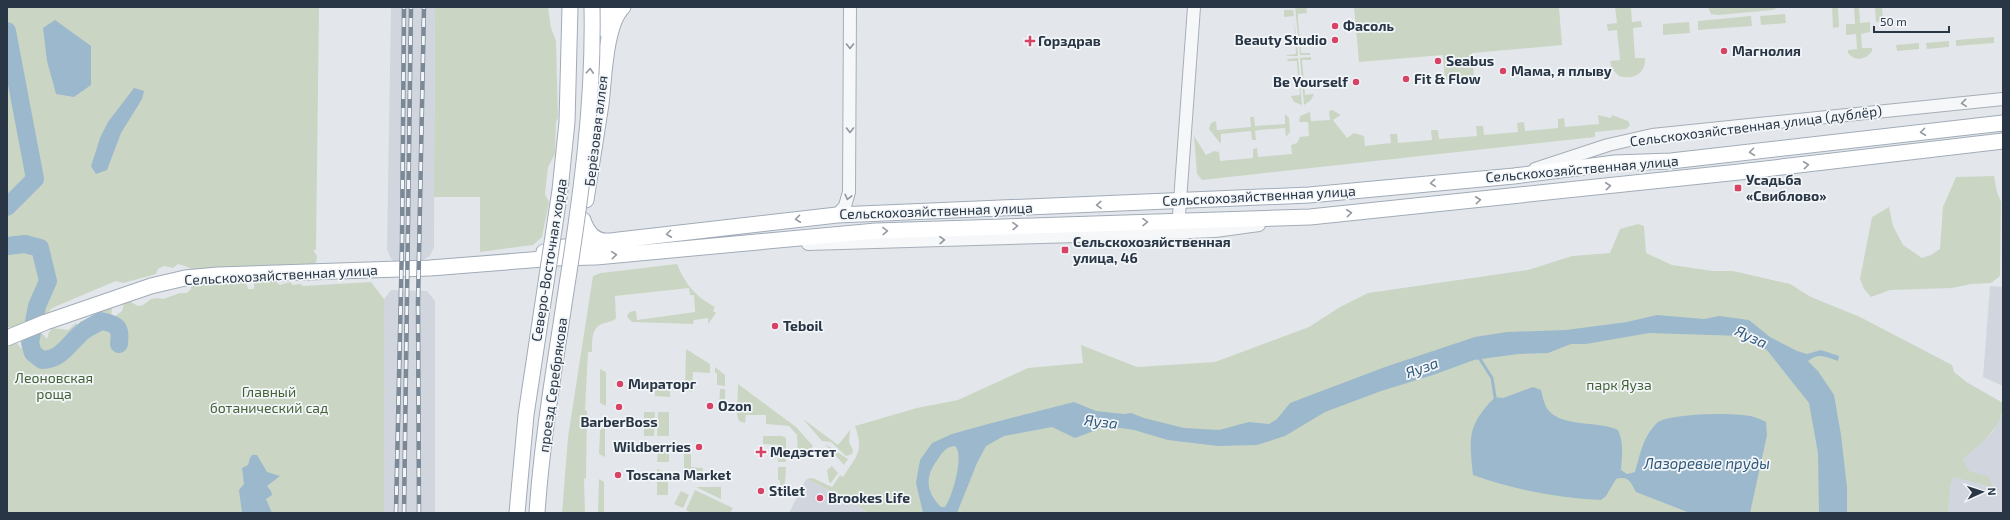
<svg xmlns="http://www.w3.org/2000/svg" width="2010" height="520" viewBox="0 0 2010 520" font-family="'Exo 2',sans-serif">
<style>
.built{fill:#d1d6de}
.green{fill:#cad6c3}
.water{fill:#9cb8cd;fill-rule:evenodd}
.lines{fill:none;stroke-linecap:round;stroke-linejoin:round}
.stream{stroke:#9cb8cd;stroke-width:3}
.river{stroke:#9cb8cd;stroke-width:18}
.minor-casing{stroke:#a7aeb7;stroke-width:14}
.major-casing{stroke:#a1acb8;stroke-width:17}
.minor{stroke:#f6f7f9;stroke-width:12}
.major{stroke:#fff;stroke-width:15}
.rail-casing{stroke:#7b8896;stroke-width:4.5}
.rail{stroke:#f3f6f9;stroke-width:3;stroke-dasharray:9;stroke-linecap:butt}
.major-bridge-casing{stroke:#a1acb8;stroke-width:17;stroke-linecap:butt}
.major-bridge{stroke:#fff;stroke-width:15}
.oneway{stroke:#90969f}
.oneway2{stroke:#949aa2}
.poi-dot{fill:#d64365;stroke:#f3f6f9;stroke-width:1.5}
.labels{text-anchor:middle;stroke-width:3.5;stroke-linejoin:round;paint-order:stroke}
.poi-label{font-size:14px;font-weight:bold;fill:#293645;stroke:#f3f6f9;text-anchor:start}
.street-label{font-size:14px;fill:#293645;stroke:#f3f6f9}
.park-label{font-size:14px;fill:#426136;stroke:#f3f6f9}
.water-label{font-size:15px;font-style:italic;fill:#31597b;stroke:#f3f6f9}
</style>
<rect width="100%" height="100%" fill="#e3e7ec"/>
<path class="built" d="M391,7h44l-1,240 -4,9 -9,5 -24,2 -6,-4 -4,-10z
M1990,286l13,1v99l-20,-9z
M391,290l36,1 8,10v212h-51v-214z
M2003,413v100h-74l17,-40 47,-41z
M806,479l49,24 13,10h-79z"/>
<path class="green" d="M7,7h312l-3,243h-3l4,6 -1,7c-11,5 -24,-1 -34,6l-82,4 -15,-7 -7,-2 -5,4 -9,-2 -6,3 -2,5 -33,9 -7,-2 -57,24 -8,4 -4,5c-19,-1 -23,17 -40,13z
M435,7h113l3,21 5,13 2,77 -2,4 -1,32 -7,13 -3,27 4,8 -7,35 -9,8 -53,7v-55h-46z
M1293,7l5,49h-11v-1l9,-1 -2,-38 -10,1v-7h9z
M1295,7h11l1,6 -9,1v5l3,34h9v2h-10z
M1354,7h205l3,38 -90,8 2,24 -29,3 -2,-25 -84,7z
M1615,7h16l1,15 9,-1 1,6 -9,1 2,30h10c1,16 -12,22 -26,18l-7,-7 -2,-8 10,-1 -3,-30 -9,1 -1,-7 10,-1z
M1708,7h71l-6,3 -55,5 -7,-1z
M1832,7h6l1,20 -6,1z
M1854,7h5l1,16 10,-1v10l-9,2 1,14h10v3c-6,9 -17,11 -24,2v-3l9,-1 -1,-15 -10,1v-11h9z
M1875,7h7l1,14 -7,1z
M1785,14l1,9 -25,2 -1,-9z
M1751,16l1,10 -54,4v-9z
M1689,22l1,11 -27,2v-11z
M1994,37v6l-38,3v-6z
M1949,41v6l-22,2 -1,-6z
M1919,43v6l-22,2 -1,-6z
M1311,57v3h-9l3,35 9,-1 -3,6 -7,5 -4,-47z
M1298,58l4,47 -8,-3 -3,-6 9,-1 -3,-31v-3h-9l-1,-2z
M1332,110l9,5 -8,5 14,18 7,-5 10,3 1,10 26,-3 -1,-9h7l1,9 34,-3 -1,-10h7l1,9 38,-3 -1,-10h7l1,9 34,-3 -1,-9 7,-1 1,9 33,-3v-9l6,-1 1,9 34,-3 -1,-9 13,3 1,-3 16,6 2,4 -4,4 -31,3v5l-393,43 -5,-6 -3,-38 12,19 8,-4 5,1 1,9 33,-3v-9l4,-1 1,9 34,-3 -1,-9 6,-2 3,-6 9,-1 -1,-14h-9l1,-6 10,-4 1,9 19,-1 -1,-9z
M1285,114l4,4 1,14 -4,5 -1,-9 -26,2 -4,1 1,9h-4l-1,-9 -30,3v9h-1l-11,-14 2,-6 5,-2 1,9 34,-3 -1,-10h4l1,9 30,-2z
M1994,176l3,16 4,10 -1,74 -9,7 -20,1 -19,4 -62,2 -19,7 -7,-8 -4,-10 12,-62 17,-10 4,19 10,19 19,13 9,-3 9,-6 3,-42 13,-30z
M1638,224l6,2 2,27 26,12 41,6h20l57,13 21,13 49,20 92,48 2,7 14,11 35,20c1,25 -24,41 -40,56l6,12 20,6 3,10 -39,-10 -3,9 -2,27h-1080l-13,-10 -49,-24 7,-1 19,9 8,-12 3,2c14,-22 21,-25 12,-51l62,-18 41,-8 70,-32 55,-5 -2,-18 56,22 78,-5 94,-35 31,-20 28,-14 160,-23 44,-14 38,-3 10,-24z
M677,264c9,21 18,32 38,43l-2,4 3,2 -8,11v-6l-14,2 -1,4 -61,-2 -5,-5c1,-5 4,-6 9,-6l1,9 58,-8 -1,-17h-4l-1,-7 -74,8 1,22c-3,4 -6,3 -11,5 -14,3 -13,18 -13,29h-4l-3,58 2,1 -1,67 -2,1 1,34h-23l6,-76 25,-161 8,-3z
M237,278l10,7 1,4h6v-9l21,1 5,4 10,-3 3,3 7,-1 3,2 68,-4 13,17v214h-377v-166h2l1,-4 5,-2 6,7 3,-1v-9l11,-7 7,2 5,6 2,-7 4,-4 15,2 8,-7 2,2 3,-4 9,-1 2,-6h2l2,5 4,-2 -1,-6 10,-4 3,1 -1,8 3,1 8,-6 2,-9 5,-1 9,5 5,-1 8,-6 6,-1 6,1 17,-6h7l4,-4v-5l12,-2 2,2 7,-1 2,-2z
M686,349l24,15v9l-17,-1 -1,20 -7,-3z
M715,367l10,8v11l-8,-1v-12h-2z
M600,369l6,3v34l-6,-3z
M738,384l58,43 17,19 -8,8 1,1 -4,3 -4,-1 -1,-22 -8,-9 -23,-2v-9h-20l-1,8 -6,-2 -2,-6z
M655,389h15v8l-15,-1z
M720,389h5v13h-3v4h-3z
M644,412h11l-1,24h-10z
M658,412h11v24h-12z
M803,419l35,26 12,-15 -1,12 4,8 -1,4 -6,2 -15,-14 -9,-1z
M605,425v32l-6,-3 1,-23z
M763,436h19l4,2v24h-8l1,-17 -16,-1z
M825,444l23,15 -4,6z
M658,451h11v11h-12z
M684,454h7v13l12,1v8h-9l-10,-5z
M832,466l6,7 -7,10 -2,-1 -2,-12z
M778,467h8l-2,27h-3l-1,-14h-2z
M657,469l11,5v21h-11z
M599,479l5,3v31h-6z
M696,487h25v12z
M695,490l38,18 -3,5h-38l-6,-3z
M681,491l8,4 -6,13 -9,-4z"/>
<path class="water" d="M55,20l36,26v39l-17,12 -18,-3 -9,-33 -4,-33z
M134,88l10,3 -2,8 -21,34 -14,37 -11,4 -5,-8 9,-28 8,-16z
M1657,315l47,4 15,-3 30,4 21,17 27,14 10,3 14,-4 18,6 -1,5c-11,-4 -20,-9 -30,0l10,10 16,24 7,40 6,52v26h-28l-1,-60 -9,-50 -42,-53 -12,-8 -13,-6 -93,-3 -63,11h-15l-23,9 -30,1 -44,6 -41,15 -52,16 -56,21 -40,24 -28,9 -39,1 -50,-6 -34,-10 -27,-4 -32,12 -23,-11 -48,9 -18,10 -9,17 -20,50h-34l-7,-30 4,-23 12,-17 20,-9 36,-10 86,-22 22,9 28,3 7,-1 13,5 40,10 35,2 30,-8 20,2 8,-5 13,-16 95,-36 90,-30 32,-5 59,-2 61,-8zM955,446c10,8 -3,52 -10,61h-4c-16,-16 -16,-31 -3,-48 5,-8 8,-12 17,-13z
M1533,387l8,3c2,7 3,15 8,21 14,16 51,10 69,19 6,12 4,26 3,40l6,4 8,-2c5,-17 8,-36 22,-49 11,-10 83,-11 97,-6 4,1 8,3 12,5l1,13 -17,78h-60l-54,-21c-5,-9 -7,-17 -20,-13l-10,17 -5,4c-44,-2 -86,-10 -128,-25 -4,-38 -6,-49 22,-78l8,1z
M252,455h5l10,17 13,4 -13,10 4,5 1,4 -6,4 6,14h-30l-3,-23 5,-6 -2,-16 6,-3 2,-7z"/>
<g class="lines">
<path class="stream" d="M1478,356l14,22 3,19"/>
<path class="river" d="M7,31l28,148 -28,28
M7,246l18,-2 15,4 8,33 -11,25 -7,37 3,10 9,7c18,0 26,-15 38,-26 6,-6 14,-9 21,-13 17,3 20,7 18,23"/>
<g class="minor-casing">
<path id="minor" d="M1535,169l73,-24 44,-10 351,-36
M837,215l8,-9 4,-14 1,-185
M1178,229l16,-222
M808,244l305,-9 102,-4 44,-6"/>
</g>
<g class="major-casing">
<path id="major" d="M606,31l2,-24
M586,200c5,-32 10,-64 15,-96 3,-24 4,-80 22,-97
M583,220c4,12 11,22 25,21
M544,252l13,-4 62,-8 218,-25 472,-20 205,-19 101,-13 56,-2 332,-38
M7,338l39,-16 105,-36 34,-8 33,-3 212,-7 126,-10 40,-1 280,-26 434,-14 429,-45 264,-31"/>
</g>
<use href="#minor" class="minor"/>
<use href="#major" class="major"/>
<g class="rail-casing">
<path id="rail" d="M396,513l6,-270 2,-236
M404,513l7,-506
M419,513l-1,-210 6,-296"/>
</g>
<use href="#rail" class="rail"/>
<g class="major-bridge-casing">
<path id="major-bridge" d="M517,513l9,-98 34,-225 7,-68 3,-115
M537,513c5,-75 18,-148 29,-222 15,-94 28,-189 26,-284"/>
</g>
<use href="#major-bridge" class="major-bridge"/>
</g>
<defs><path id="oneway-chevron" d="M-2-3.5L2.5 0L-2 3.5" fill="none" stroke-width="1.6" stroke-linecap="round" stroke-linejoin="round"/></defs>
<g class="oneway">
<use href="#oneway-chevron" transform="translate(850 46) rotate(90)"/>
<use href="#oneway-chevron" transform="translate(1964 103) rotate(175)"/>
<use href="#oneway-chevron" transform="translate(850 130) rotate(90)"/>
<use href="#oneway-chevron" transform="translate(848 197) rotate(104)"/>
<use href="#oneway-chevron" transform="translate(942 240) rotate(-2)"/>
</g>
<g class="oneway2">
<use href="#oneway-chevron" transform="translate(590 71) rotate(-87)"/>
<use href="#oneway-chevron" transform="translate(1923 132) rotate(173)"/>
<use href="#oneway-chevron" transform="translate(1752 152) rotate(173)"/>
<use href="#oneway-chevron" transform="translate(1806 165) rotate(-6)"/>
<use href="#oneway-chevron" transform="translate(1433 183) rotate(175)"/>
<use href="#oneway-chevron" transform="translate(1608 186) rotate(-6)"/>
<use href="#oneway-chevron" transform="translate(1478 200) rotate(-6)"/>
<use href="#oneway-chevron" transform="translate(1099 205) rotate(177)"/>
<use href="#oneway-chevron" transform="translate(1349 213) rotate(-6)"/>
<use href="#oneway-chevron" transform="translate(798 219) rotate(173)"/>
<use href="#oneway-chevron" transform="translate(1145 222) rotate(-1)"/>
<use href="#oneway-chevron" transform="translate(1015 226) rotate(-2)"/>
<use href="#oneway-chevron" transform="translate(885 231) rotate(-2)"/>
<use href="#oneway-chevron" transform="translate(669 234) rotate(173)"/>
<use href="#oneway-chevron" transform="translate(614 255) rotate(-5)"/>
</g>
<g class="poi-dot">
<circle cx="1335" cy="26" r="4"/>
<circle cx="1335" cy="40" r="4"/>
<path d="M1028 35h4v4h4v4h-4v4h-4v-4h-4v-4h4z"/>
<circle cx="1724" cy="51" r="4"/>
<circle cx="1438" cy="61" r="4"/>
<circle cx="1503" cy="71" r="4"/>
<circle cx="1406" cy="79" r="4"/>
<circle cx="1356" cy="82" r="4"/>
<rect x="1734" y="184" width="8" height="8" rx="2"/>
<rect x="1061" y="246" width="8" height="8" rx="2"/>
<circle cx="775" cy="326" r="4"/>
<circle cx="620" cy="384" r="4"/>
<circle cx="710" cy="406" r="4"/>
<circle cx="619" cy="407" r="4"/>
<circle cx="699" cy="447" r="4"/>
<path d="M759 446h4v4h4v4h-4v4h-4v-4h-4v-4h4z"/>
<circle cx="618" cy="475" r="4"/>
<circle cx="761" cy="491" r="4"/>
<circle cx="820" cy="498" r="4"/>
</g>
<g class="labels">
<g class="poi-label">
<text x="1343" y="31">Фасоль</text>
<text x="1327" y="45" text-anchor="end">Beauty Studio</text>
<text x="1038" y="46">Горздрав</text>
<text x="1732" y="56">Магнолия</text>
<text x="1446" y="66">Seabus</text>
<text x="1511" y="76">Мама, я плыву</text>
<text x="1414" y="84">Fit &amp; Flow</text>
<text x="1348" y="87" text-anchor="end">Be Yourself</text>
<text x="1746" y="185">Усадьба<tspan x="1746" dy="16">«Свиблово»</tspan></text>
<text x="1073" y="247">Сельскохозяйственная<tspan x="1073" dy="16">улица, 46</tspan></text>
<text x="783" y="331">Teboil</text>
<text x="628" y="389">Мираторг</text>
<text x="718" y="411">Ozon</text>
<text x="619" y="427" text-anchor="middle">BarberBoss</text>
<text x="691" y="452" text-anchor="end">Wildberries</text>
<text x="770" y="457">Медэстет</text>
<text x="626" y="480">Toscana Market</text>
<text x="769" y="496">Stilet</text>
<text x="828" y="503">Brookes Life</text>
</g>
<g class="street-label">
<text transform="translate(1756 126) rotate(-7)" y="5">Сельскохозяйственная улица (дублёр)</text>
<text transform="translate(596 131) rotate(-83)" y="5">Берёзовая аллея</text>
<text transform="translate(1582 169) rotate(-5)" y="5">Сельскохозяйственная улица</text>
<text transform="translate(1259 196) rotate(-3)" y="5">Сельскохозяйственная улица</text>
<text transform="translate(936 211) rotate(-2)" y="5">Сельскохозяйственная улица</text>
<text transform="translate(549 260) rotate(-81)" y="5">Северо-Восточная хорда</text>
<text transform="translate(281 275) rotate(-3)" y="5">Сельскохозяйственная улица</text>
<text transform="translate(553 385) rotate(-82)" y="5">проезд Серебрякова</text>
</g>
<g class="park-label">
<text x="54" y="383">Леоновская<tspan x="54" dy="16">роща</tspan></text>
<text x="1619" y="390">парк Яуза</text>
<text x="269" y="397">Главный<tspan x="269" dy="16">ботанический сад</tspan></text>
</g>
<g class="water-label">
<text transform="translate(1751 337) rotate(25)" y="5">Яуза</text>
<text transform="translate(1422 368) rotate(-19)" y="5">Яуза</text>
<text transform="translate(1101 422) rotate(7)" y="5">Яуза</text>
<text x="1707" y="469">Лазоревые пруды</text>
</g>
</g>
<rect width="2010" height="520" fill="none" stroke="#293645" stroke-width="16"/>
<g transform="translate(1982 492) rotate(87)" stroke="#f3f6f9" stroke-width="3" paint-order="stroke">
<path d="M0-3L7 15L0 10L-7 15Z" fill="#293645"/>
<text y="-6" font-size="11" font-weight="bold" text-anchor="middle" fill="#293645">N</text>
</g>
<path d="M1874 26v6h75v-6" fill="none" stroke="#293645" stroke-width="2"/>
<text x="1880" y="26" font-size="12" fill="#293645" stroke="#f3f6f9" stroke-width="3" paint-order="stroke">50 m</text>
</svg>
